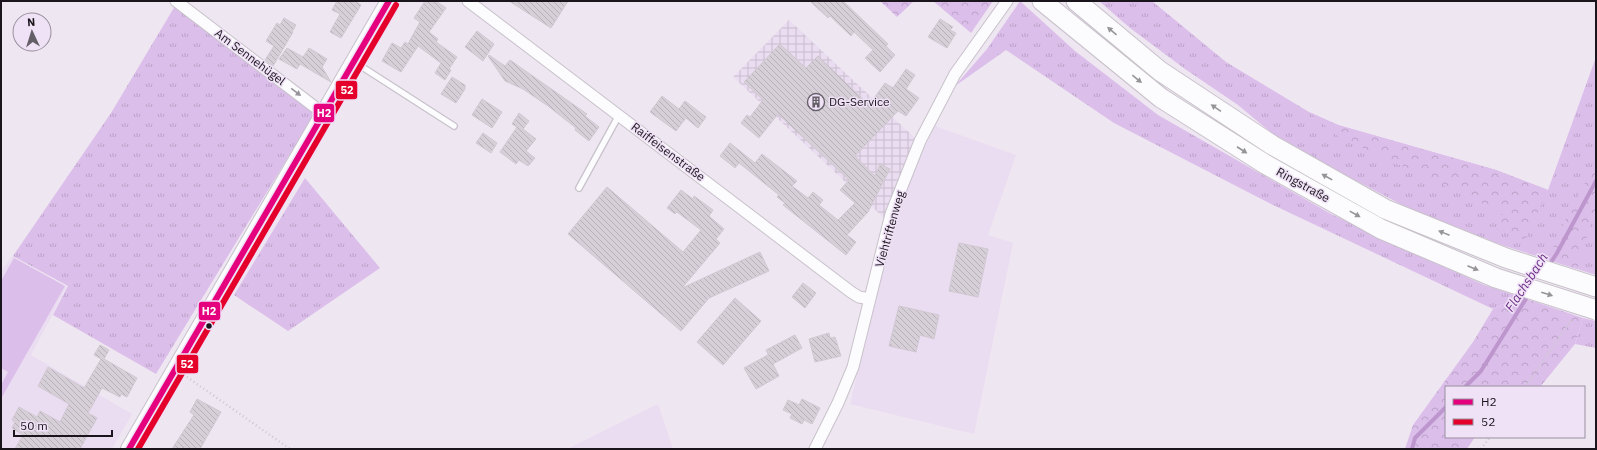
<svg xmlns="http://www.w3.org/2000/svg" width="1597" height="450" viewBox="0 0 1597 450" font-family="'IBM Plex Sans',sans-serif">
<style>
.built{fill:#eadcf1}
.industrial{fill:url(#industrial-grid)}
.grass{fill:url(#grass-tufts)}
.forest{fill:url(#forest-crowns)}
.garden{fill:#dcbeea}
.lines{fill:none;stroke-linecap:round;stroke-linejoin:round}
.stream{stroke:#bc96cd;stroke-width:4}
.building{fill:url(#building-back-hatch);stroke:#d0c9d2}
.service-casing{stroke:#c8c2cb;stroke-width:8}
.minor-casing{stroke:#c8c2cb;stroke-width:13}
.secondary-casing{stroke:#c8c2cb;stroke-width:18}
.trunk-casing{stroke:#c8c2cb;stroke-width:21}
.path{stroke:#cdcacf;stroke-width:2.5;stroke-dasharray:1 3;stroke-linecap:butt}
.service{stroke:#fcfbfd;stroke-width:5.5}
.minor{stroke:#fcfbfd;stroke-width:11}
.secondary{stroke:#fcfbfd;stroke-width:16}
.trunk{stroke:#fcfbfd;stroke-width:19}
.trunk-bridge-casing{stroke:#c8c2cb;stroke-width:21;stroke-linecap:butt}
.trunk-bridge{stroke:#fcfbfd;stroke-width:19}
.bus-1-casing{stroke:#efe1f6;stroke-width:9}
.bus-2-casing{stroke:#efe1f6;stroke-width:9}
.bus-1{stroke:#e5007d;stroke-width:6}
.bus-2{stroke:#e4002b;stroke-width:6}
.oneway{fill:#969498}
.bus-dot{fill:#1a151c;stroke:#efe1f6;stroke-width:1.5}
.labels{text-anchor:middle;stroke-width:3;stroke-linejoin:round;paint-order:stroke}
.street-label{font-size:12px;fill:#1a151c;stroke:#efe1f6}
.poi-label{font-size:12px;fill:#1a151c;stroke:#efe1f6;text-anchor:start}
.water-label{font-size:13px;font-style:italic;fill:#6a2a83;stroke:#efe1f6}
.line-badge{stroke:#efe1f6;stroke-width:1.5}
.badge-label{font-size:11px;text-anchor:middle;font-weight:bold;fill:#fff}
</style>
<defs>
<pattern id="industrial-grid" width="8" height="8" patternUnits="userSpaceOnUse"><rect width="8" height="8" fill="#eadcf1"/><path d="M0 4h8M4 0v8" fill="none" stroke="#c8bcce"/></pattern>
<pattern id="grass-tufts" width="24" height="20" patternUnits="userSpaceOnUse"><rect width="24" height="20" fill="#dcbeea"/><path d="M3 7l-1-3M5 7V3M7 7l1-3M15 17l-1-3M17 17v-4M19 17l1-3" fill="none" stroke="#bca2c8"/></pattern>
<pattern id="forest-crowns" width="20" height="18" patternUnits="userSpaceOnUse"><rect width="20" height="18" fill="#dcbeea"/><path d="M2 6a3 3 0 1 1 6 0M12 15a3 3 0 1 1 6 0" fill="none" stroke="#bca2c8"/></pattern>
<pattern id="building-back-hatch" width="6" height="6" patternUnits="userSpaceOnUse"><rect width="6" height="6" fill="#d6cfd8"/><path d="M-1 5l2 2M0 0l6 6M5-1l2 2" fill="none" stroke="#b7b1b9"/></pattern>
</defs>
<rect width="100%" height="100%" fill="#eee6f1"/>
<path class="built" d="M935,126l81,29 -28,80 25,8 -39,191 -124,-30 46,-186 23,-59z
M13,256l54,31 -36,68 101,59 -20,35h-111v-178z
M658,404l15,45h-106z"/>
<path class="industrial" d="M789,20l128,120 -33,78 -151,-141z"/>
<path class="grass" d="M1020,1l55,50 83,64 173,99 76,36 77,35 37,12 -28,12 -222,-105 -157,-81 -108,-73 -51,36 32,-37z
M1099,1h53l74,61 83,50 29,13 158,45 52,20 48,-133v218l-94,-30 -94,-37 -76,-40 -59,-34 -35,-29 -53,-36 -55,-41z
M175,6l140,107 -159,261 -103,-59 15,-29 -55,-30 98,-143z
M305,178l75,90 -92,63 -54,-36z
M1583,318l13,3v27l-21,-4z"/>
<path class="forest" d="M880,1h34l-17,16z
M933,1h60l-22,32z
M1309,112l29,13 158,45 52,20 -23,50 -28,-11 6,-16 -164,-76z
M1596,161v52l-3,5 -16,51 -29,-9 16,-38 14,-25z
M1521,297l62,21 -8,26 -35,43h-94v50h29l-8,12h-62l8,-24 60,-83 20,-33z"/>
<path class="garden" d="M14,258l51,28 -63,111 -1,-12 7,-13 -7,-4v-87z"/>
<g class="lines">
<path class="stream" d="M1548,267l9,-14 39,-72
M1465,387l16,-16 48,-77
M1412,449l3,-11 31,-31"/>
</g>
<path class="building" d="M337,1h18l6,4 -20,33 -11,-6 10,-18 -8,-4z
M425,1h11l10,7 -17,24 9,7 -2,3 21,15 -8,12 2,1 -6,10 -10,-7 6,-10 -23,-17 -17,26 -19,-11 10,-18 9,5 4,-6 3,2 12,-22 -6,-4z
M509,1h59l-17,27z
M810,1h33l45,43 -2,2 9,9 -15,17 -15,-14 8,-8 -19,-18 -3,4 -21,-20 -2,2z
M284,18l12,7 -4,7h1l-20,34 -8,-6 9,-14 -8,-5 11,-18 3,2z
M940,19l13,8 -3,3 6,3 -9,15 -19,-11z
M477,31l17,13 -11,17 -18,-14z
M780,44l26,24 12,-12 51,49 16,-22 8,5 13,-19 9,6 -9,14 13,9 -13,18 -8,-5 -43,45 20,20 5,-12 10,5 -22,43 -21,23 9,7 -10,13 -63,-50 2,-2 -8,-6 2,-2 -40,-32 -4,5 -15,-12 10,-13 25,20 7,-9 35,27 -5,5 16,12 5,-6 10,8 -4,5 19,15 17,-17 -15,-13 9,-10 -71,-66 -19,24 -18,-15 6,-8 3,2 13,-17 -19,-18z
M287,48l16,9 6,-9 18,11 -5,8 9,15 -31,-18 -3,5 -18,-10z
M489,55l16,11 5,-6 77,54 -2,2 14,11 -10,14 -14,-11 1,-2 -28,-22 -25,-17 -18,-8 -17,-25z
M452,77l13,8v4l-9,14 -15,-9z
M662,96l17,13 6,-8 21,16 -8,11 -12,-10 -10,13 -26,-19z
M482,99l20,13 -10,16 -20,-13z
M519,113l10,8 -6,8 13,10 -10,12 9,7 -7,8 -9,-6 -3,4 -16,-12 17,-25 -5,-3z
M483,133l14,10 -6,10 -15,-10z
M607,187l76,65 18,-22 -24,-18 -2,2 -8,-6 14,-18 12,9 1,-3 19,14 -4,6 15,13 -8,10 4,4 -38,45 78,-36 9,19 -60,27 -28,33 -113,-97z
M959,243l29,6 -10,48 -29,-6z
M803,283l13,10 -11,15 -13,-11z
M735,298l26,23 -38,44 -26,-23z
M899,306l40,9 -5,24 -14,-4 -4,17 -27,-6z
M829,333l1,5 5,-1 6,19 -26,6 -6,-23z
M795,335l7,13 -29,16 6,12 -23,13 -12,-21 24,-13 1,1 -3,-6z
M100,345l9,5 -5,9 33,19 -10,19 -6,-3 -1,3 -18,-9 -14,25 9,5 -17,31h-65l8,-14 -11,-7 3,-6 -3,-2 7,-13 18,10 3,-6 20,11 9,-18 -31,-18 10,-19 36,21 17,-29 -7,-4z
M197,399l24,13 -21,37h-28l22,-34 -4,-3z
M802,399l18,9 -8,16 -8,-4 -2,4 -12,-6 2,-4 -9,-4 5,-10 11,5z"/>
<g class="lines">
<g class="service-casing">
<path id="service" d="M356,63l98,63
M579,188l40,-73"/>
</g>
<g class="minor-casing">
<path id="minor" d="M176,1l148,113
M468,1l383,291 8,5 11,2
M815,449l23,-46 15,-36 38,-153 29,-73 35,-67 52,-73"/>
</g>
<g class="secondary-casing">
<path id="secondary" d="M129,449l260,-448"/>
</g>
<g class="trunk-casing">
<path id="trunk" d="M1042,1l119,97 104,66 116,65 115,49
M1076,1l84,70 112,74 113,64 121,49 90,29"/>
</g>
<path class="path" d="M187,377l103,72
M1525,387l47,-68
M1481,449l9,-12"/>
<use href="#service" class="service"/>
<use href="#minor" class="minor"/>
<use href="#secondary" class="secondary"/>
<use href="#trunk" class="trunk"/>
<g class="trunk-bridge-casing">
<path id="trunk-bridge" d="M1496,278l100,32"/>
</g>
<use href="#trunk-bridge" class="trunk-bridge"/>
<g class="bus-1-casing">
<path id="bus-1" d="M129,449l260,-448"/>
</g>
<g class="bus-2-casing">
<path id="bus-2" d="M138,449l258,-444"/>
</g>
<use href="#bus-1" class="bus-1"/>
<use href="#bus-2" class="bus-2"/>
</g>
<defs><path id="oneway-solid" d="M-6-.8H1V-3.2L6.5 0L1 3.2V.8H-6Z"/></defs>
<g class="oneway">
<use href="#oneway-solid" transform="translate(1112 31) rotate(-140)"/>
<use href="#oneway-solid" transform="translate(1137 79) rotate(39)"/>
<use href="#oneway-solid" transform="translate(296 92) rotate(37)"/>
<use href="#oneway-solid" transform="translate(1216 108) rotate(-146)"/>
<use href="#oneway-solid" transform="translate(1242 150) rotate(33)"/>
<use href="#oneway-solid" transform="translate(1327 177) rotate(-151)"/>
<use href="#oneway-solid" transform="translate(1355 214) rotate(29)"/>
<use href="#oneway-solid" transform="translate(1444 233) rotate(-158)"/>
<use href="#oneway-solid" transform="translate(1473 268) rotate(23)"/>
<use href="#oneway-solid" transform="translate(1547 294) rotate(18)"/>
</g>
<defs>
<g id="building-ring" transform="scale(0.9)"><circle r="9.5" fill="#efe1f6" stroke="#645e67" stroke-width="1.5"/><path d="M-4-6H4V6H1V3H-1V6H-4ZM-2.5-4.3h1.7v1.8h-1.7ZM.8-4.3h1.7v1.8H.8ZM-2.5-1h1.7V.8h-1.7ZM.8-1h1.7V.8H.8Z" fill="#645e67"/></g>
</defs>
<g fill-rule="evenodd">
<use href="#building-ring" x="816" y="102"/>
</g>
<circle class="bus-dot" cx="209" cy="326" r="3.5"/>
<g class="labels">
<g class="street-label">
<text transform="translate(250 57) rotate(37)" y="4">Am Sennehügel</text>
<text transform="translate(668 152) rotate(37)" y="4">Raiffeisenstraße</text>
<text transform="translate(1303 185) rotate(29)" y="4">Ringstraße</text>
<text transform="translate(890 229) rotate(-74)" y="4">Viehtriftenweg</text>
</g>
<g class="poi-label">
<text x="829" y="106">DG-Service</text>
</g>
<g class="water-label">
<text transform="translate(1526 282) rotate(-57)" y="5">Flachsbach</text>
</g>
</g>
<g class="line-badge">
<rect x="335" y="80" width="23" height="20" rx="4" fill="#e4002b"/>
<rect x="313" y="103" width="22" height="20" rx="4" fill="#e5007d"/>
<rect x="198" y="301" width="23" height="20" rx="4" fill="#e5007d"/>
<rect x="176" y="354" width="23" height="20" rx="4" fill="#e4002b"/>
</g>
<g class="badge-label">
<text x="347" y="94">52</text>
<text x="324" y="117">H2</text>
<text x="209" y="315">H2</text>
<text x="187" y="368">52</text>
</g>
<rect width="1597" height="450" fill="none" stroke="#1a151c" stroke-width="4"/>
<rect x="1445" y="386" width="140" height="52" fill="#efe1f6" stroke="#9a8f9f"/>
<rect x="1453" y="399" width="20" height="6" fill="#e5007d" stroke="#9a8f9f"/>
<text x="1481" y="406" font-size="12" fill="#1a151c">H2</text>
<rect x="1453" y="419" width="20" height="6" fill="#e4002b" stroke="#9a8f9f"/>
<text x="1481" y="426" font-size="12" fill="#1a151c">52</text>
<g transform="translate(32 32) rotate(356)"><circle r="19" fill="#efe1f6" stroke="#9a8f9f"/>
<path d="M0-3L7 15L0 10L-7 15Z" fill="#645e67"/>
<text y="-6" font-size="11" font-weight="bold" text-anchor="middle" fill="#1a151c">N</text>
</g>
<path d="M14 430v6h98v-6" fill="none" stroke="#1a151c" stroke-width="2"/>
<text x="20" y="430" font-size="12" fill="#1a151c" stroke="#efe1f6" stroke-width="3" paint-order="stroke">50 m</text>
</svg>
